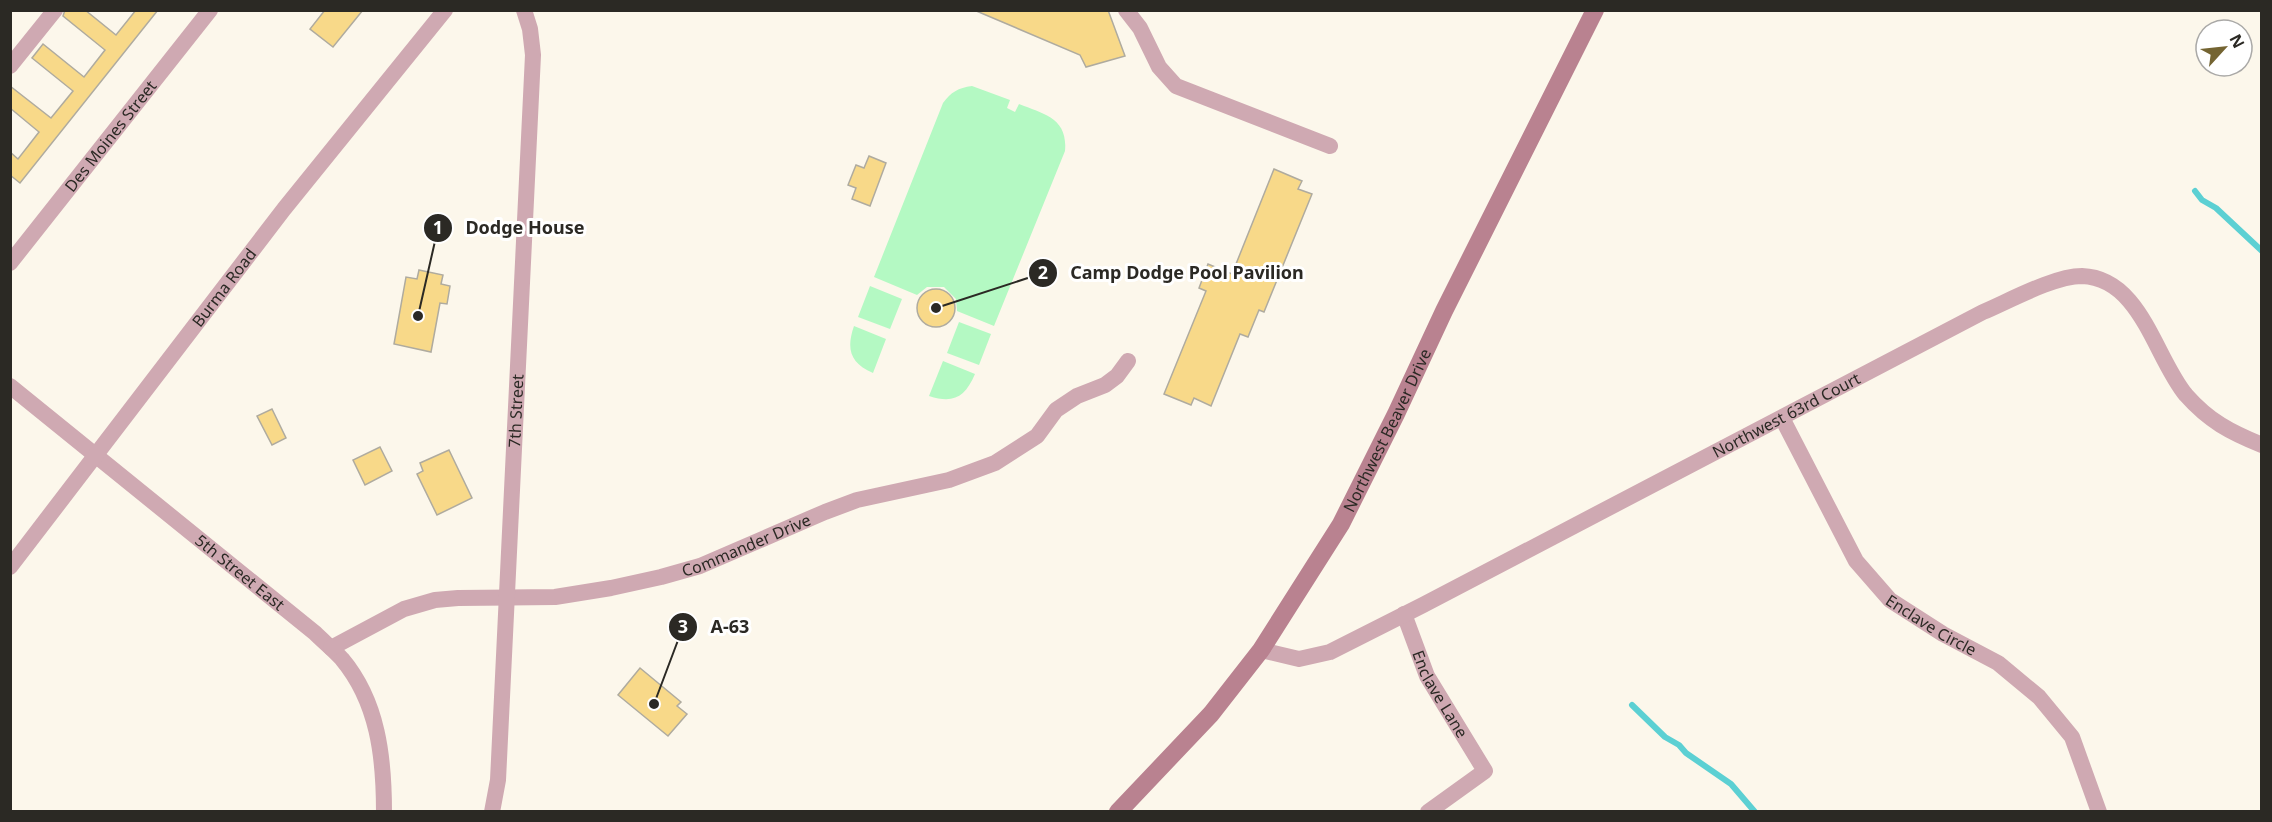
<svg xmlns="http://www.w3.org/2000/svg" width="2272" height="822" viewBox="0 0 2272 822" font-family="'Noto Sans',sans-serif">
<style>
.green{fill:#b4f9c3}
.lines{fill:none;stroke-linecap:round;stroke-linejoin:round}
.stream{stroke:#5cd0d3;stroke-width:6}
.building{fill:#f8d989;stroke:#afab9f;stroke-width:1.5}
.minor{stroke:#cfa9b2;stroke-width:16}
.secondary{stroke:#b98290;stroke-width:18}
.labels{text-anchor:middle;stroke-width:6;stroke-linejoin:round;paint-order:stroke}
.street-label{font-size:16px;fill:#2b2924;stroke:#fff}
.leader{fill:none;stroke:#2b2924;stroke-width:2}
.callout-dot{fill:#2b2924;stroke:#fff;stroke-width:2}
.mark-label{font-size:18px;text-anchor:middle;font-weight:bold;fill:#fff}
.callout-label{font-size:18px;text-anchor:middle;font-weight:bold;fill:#2b2924;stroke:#fff;stroke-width:6;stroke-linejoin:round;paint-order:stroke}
</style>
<rect width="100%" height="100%" fill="#fcf7eb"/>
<path class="green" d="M972,86l38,14 -3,8 8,4 4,-8c25,10 49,14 46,47l-71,175 -37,-15 -1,-12 -12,-12h-17l-10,8 -43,-18 69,-174c8,-11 15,-15 29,-17z
M870,286l32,13 -12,30 -32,-12z
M959,322l32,12 -12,31 -32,-12z
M854,326l32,13 -13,34c-23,-10 -27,-24 -19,-47z
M943,361l32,13c-10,23 -21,30 -46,22z"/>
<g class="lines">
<path class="stream" d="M2195,191l7,9 14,8 46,43
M1632,705l33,32 14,8 7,8 45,31 24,28"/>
</g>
<path class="building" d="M65,10h20l31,25 20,-25h22l-138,173 -10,-8v-23l8,7 21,-27 -29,-24v-22l41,32 22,-27 -41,-33 11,-14 41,33 21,-27 -42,-34z
M325,10h38l-30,37 -23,-18z
M974,10h134l17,46 -39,11 -6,-12z
M869,156l17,7 -16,43 -18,-7 4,-11 -8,-3 8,-20 8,3z
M1274,169l28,12 -4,8 14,5 -48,118 -5,-2 -11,27 -8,-3 -29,72 -17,-8 -3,7 -27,-11 42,-103 -7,-3 9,-24 24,10z
M419,270l24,5 -2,9 9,2 -3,18 -7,-1 -9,49 -37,-8 12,-67 11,2z
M917 308a19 19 0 1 1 38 0a19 19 0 1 1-38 0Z
M272,409l14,29 -14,7 -15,-29z
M380,447l12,24 -27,14 -12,-25z
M449,450l23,48 -35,17 -20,-41 6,-3 -3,-8z
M640,668l41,34 -4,4 10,8 -19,22 -50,-41z"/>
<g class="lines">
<g class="minor">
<path d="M1126,10l14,18 19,39 17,19 154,60"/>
<path d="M10,66l45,-56"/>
<path id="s1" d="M10,263l200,-253"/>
<path id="s2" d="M10,386l305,247c9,9 19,17 27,26 36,43 42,98 42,153"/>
<path id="s3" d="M1782,418l74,143 34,39 53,34 55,29 41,34 33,40 27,75"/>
<path id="s4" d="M10,567l274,-358 161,-199"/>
<path id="s5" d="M1404,614l23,62 58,95 -57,41"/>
<path id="s6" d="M331,648l73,-39 31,-9 23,-2 97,-1 56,-9 50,-11 39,-11 125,-54 32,-12 92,-20 46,-17 42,-27 19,-26 21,-14 28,-11 12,-9 11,-15"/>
<path id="s7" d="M1261,650l38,9 31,-7 93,-47 560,-293c26,-11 71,-36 99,-36 59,2 73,82 104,119 23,26 44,37 76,50"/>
<path id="s8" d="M492,812l6,-32 35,-725 -3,-26 -6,-19"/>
</g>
<path class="secondary" id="s9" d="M1118,812l93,-98 50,-64 80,-126 55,-110 48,-103 151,-301"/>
</g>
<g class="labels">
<g class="street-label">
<text dy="6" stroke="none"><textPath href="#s1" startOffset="162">Des Moines Street</textPath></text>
<text dy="6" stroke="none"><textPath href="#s4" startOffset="352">Burma Road</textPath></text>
<text dy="6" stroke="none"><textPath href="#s8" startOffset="402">7th Street</textPath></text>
<text dy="6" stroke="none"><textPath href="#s7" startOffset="585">Northwest 63rd Court</textPath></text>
<text dy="6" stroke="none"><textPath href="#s9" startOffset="470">Northwest Beaver Drive</textPath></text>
<text dy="6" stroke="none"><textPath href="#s6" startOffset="434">Commander Drive</textPath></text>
<text dy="6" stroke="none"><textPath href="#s2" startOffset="296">5th Street East</textPath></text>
<text dy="6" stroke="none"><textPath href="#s3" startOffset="261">Enclave Circle</textPath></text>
<text dy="6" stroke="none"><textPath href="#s5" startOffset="88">Enclave Lane</textPath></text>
</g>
</g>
<path class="leader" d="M418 316L438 228M936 308L1043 273M654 704L683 627"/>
<g class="callout-dot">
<circle cx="418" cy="316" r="6"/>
<circle cx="936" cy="308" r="6"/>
<circle cx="654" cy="704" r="6"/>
<circle cx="438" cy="228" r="15"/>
<circle cx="1043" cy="273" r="15"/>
<circle cx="683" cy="627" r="15"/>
</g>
<g class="mark-label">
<text x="438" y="234">1</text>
<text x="1043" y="279">2</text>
<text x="683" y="633">3</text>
</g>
<g class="callout-label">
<text x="525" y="234">Dodge House</text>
<text x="1187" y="279">Camp Dodge Pool Pavilion</text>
<text x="730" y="633">A-63</text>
</g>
<rect width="2272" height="822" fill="none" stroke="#2b2924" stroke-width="24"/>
<g transform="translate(2224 48) rotate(63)"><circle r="28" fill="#ffffff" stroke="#aaa9a7" stroke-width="1.5"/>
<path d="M0-4.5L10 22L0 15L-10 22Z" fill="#746432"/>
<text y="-9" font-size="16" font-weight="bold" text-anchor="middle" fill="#2b2924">N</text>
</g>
</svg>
